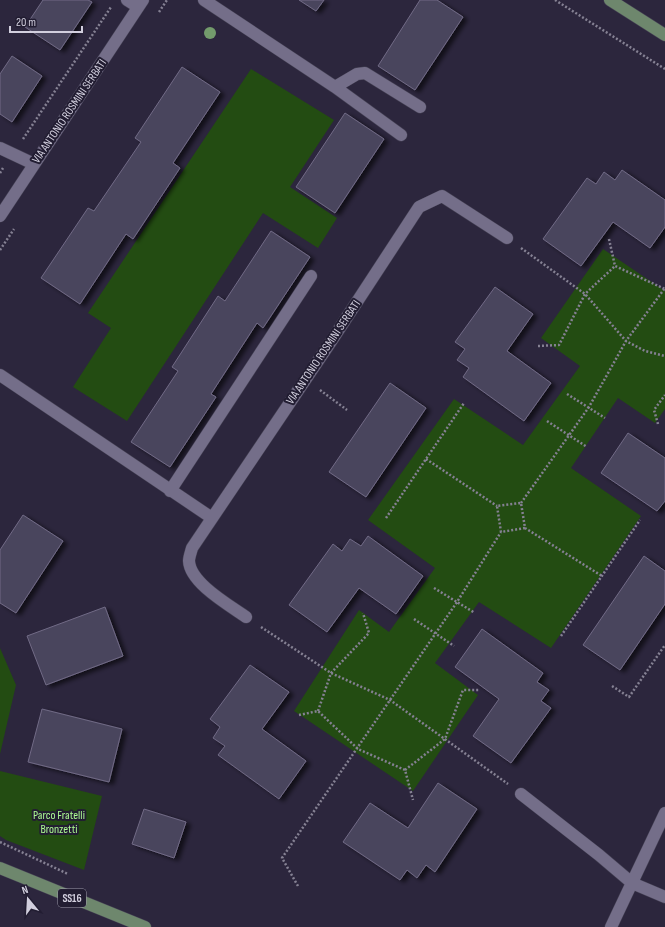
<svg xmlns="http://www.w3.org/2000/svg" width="665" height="927" viewBox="0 0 665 927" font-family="'Sofia Sans Condensed',sans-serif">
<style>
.green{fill:#234c12}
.building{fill:#4a445d;stroke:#716b86;filter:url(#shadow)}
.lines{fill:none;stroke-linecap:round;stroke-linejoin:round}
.minor-casing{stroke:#454154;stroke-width:13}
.major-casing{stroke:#454154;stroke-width:13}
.path{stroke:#858193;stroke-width:2.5;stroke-dasharray:2 2;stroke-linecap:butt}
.minor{stroke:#746e89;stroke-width:12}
.major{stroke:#6e876d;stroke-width:12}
.tree{fill:#739b6c}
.labels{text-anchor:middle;stroke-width:4;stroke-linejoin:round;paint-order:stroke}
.shield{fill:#221d32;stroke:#9d9aaa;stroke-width:1}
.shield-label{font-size:11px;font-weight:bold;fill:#d2cfde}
.street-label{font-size:12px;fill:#d2cfde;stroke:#221d32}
.park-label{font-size:12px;fill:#adfb93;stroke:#221d32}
</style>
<defs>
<filter id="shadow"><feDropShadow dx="4.5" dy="2.5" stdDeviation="2" flood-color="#0009"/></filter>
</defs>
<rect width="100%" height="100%" fill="#2c263d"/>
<path class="green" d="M251,69l83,51 -44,67 47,31 -19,30 -55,-35 -136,208 -54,-34 38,-59 -23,-15z
M603,249l62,42v118l-10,14 -37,-25 -47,70 70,48 -90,132 -72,-46 -44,61 43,32 -65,96 -119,-80 65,-101 30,22 46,-64 -67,-48 86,-121 69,46 57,-79 -39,-28z
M0,648l16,37 -16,69z
M0,771l102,25 -18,74 -78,-30 -6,-4z"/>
<path class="building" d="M43,0h45l4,2 -32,48 -35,-23z
M299,0h25l-8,11z
M420,0h17l26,17 -48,73 -37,-24z
M12,56l30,20 -30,46 -12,-8v-40z
M182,67l38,25 -47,71 7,5 -47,71 -7,-5 -46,70 -39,-26 47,-70 6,3 47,-69 -6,-4z
M345,113l39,26 -49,74 -39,-26z
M622,170l43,30v27l-15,21 -37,-26 -32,44 -38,-27 44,-61 9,6 8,-12 11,8z
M271,231l39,26 -47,71 -6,-5 -46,71 5,3 -46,70 -39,-25 47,-71 -6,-4 46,-71 7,5z
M495,287l38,27 -26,37 44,32 -27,38 -61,-44 6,-9 -12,-8 8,-11 -10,-7z
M390,383l36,25 -60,89 -37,-25z
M628,433l37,25v43l-8,10 -56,-38z
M23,515l40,26 -47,72 -16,-10v-53z
M368,536l55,40 -27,38 -37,-26 -32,44 -38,-27 44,-61 9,7 8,-12 11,7z
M644,556l21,15v33l-45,66 -37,-25z
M105,607l18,49 -77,29 -19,-49z
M482,629l61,44 -6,9 12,8 -8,11 10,7 -40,55 -38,-27 26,-37 -44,-32z
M250,665l39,27 -27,37 44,32 -27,38 -61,-44 7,-9 -12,-8 7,-11 -10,-8z
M42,709l80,20 -13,53 -81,-20z
M438,783l39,26 -42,63 -9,-7 -9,13 -10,-8 -7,10 -57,-38 27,-39 38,25z
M144,809l42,13 -12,36 -42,-14z"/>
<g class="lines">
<g class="minor-casing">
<path id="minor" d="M127,0l11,7
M204,0l131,87 66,48
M335,87l22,-13 8,-1 55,34
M0,148l34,16
M0,216l143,-216
M0,375l212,143
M170,491l141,-215
M246,617c-17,-12 -56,-34 -57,-56 0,-4 2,-9 3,-13l140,-208 87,-133 23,-11 65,42
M521,794l78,61 33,28 33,14
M611,927l54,-114"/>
</g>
<g class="major-casing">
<path id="major" d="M610,0l55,35
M0,868l145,59"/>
</g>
<path class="path" d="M555,0l110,69
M159,12l8,-12
M23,139l88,-132
M0,173l3,-5
M609,239l6,27 50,23
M521,248l64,46 41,47 19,10 20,5
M0,250l14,-21
M538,346l21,-1 26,-51 30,-28
M320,390l27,20
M567,394l38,24
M547,421l40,26
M658,424l-4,-14 11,-15
M426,459l71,47
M521,503l68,-96 37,-66 39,-53
M386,518l78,-115
M525,528l-24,4 -4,-26 24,-3 4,25 77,48
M434,588l41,25
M414,619l40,27
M261,627l70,46 59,27 118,84
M561,636l79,-116
M612,686l17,11 36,-52
M318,711l13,-38 38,-40 -6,-20
M299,715l19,-4 40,38 47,21 8,30
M405,770l40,-31 18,-49h16
M0,842l68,32
M298,886l-16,-28 175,-256 44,-70"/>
<use href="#minor" class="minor"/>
<use href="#major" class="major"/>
</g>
<circle class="tree" cx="210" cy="33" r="6"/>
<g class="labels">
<rect class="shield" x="58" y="889" width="28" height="18" rx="3"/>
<g class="shield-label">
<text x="72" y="902">SS16</text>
</g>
<g class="street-label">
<text transform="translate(69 111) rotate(-56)" y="4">VIA ANTONIO ROSMINI SERBATI</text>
<text transform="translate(323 352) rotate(-56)" y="4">VIA ANTONIO ROSMINI SERBATI</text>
</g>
<g class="park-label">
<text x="59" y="819">Parco Fratelli<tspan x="59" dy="14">Bronzetti</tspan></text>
</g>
</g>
<g transform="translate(28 899) rotate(342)" stroke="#221d32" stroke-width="3" paint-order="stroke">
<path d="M0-3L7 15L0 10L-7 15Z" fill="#d2cfde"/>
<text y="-6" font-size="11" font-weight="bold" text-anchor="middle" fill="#d2cfde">N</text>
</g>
<path d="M10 26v6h72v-6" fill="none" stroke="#d2cfde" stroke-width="2"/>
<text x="16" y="26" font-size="12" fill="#d2cfde" stroke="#221d32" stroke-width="3" paint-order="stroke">20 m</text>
</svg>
